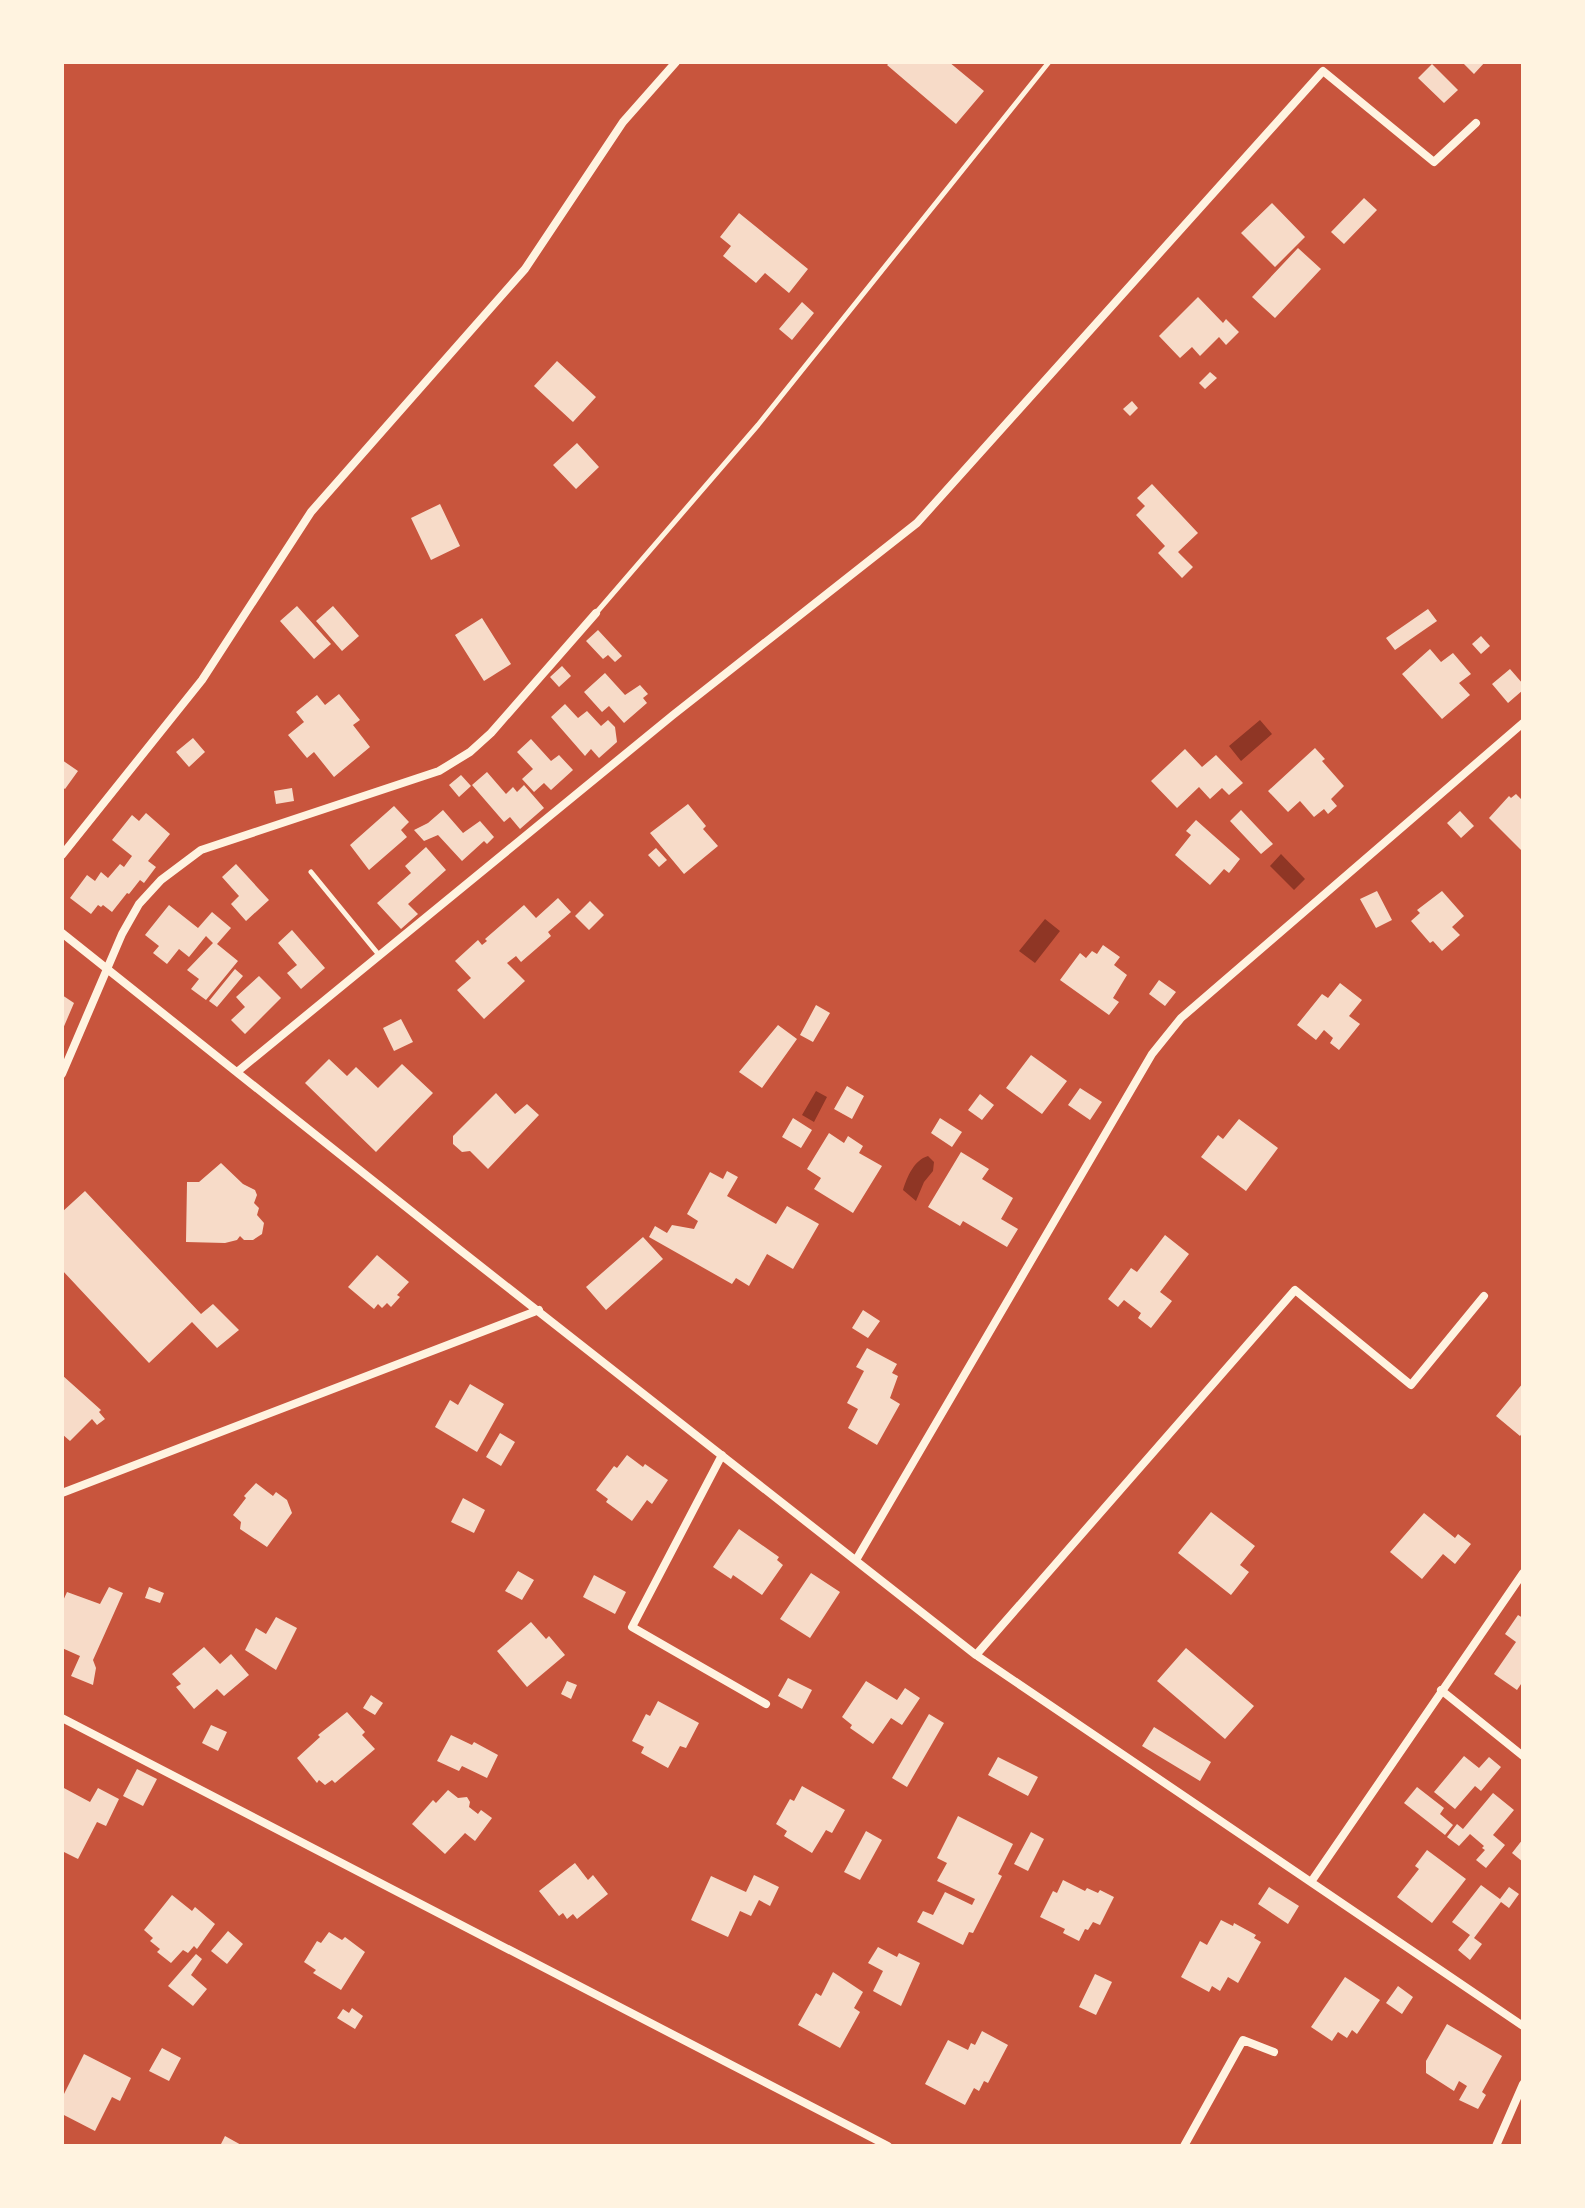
<svg xmlns="http://www.w3.org/2000/svg" width="1585" height="2208" viewBox="0 0 1585 2208" font-family="Manrope,sans-serif">
<style>
.water{fill:#8f3625}
.building{fill:#f7dbc8}
.lines{fill:none;stroke-linecap:round;stroke-linejoin:round}
.service{stroke:#fff3e0;stroke-width:5}
.minor{stroke:#fff3e0;stroke-width:8}
</style>
<rect width="100%" height="100%" fill="#c8553d"/>
<path class="water" d="M1260,720l12,14 -31,27 -12,-15z
M1281,854l24,25 -11,11 -24,-24z
M1045,919l15,12 -25,32 -16,-12z
M816,1091l11,6 -13,25 -12,-7z
M928,1156l6,6 -1,9 -9,11 -8,19 -13,-11c4,-13 11,-30 25,-34z"/>
<path class="building" d="M890,62h59l35,29 -28,33 -69,-59z
M1462,62h23l-11,12z
M1432,64l26,26 -14,13 -26,-25z
M1364,198l13,12 -33,34 -13,-12z
M1272,203l33,34 -30,30 -34,-34z
M739,213l69,56 -19,24 -24,-20 -9,10 -33,-27 8,-10 -11,-9z
M1298,248l23,21 -46,49 -23,-21z
M1198,297l25,26 3,-4 13,13 -13,13 -7,-8 -19,19 -8,-9 -12,11 -21,-22z
M802,302l12,11 -22,27 -13,-11z
M557,361l39,36 -23,25 -39,-36z
M1210,372l7,6 -12,11 -6,-6z
M1132,401l6,7 -8,8 -7,-7z
M577,443l22,24 -23,22 -23,-24z
M1152,484l46,49 -20,19 15,15 -11,11 -24,-25 7,-7 -29,-31 9,-9 -8,-8z
M440,504l20,42 -29,14 -20,-42z
M297,606l34,38 -17,15 -34,-38z
M333,606l26,30 -17,15 -26,-30z
M1428,609l9,12 -42,29 -9,-12z
M482,618l29,46 -27,17 -29,-46z
M598,630l24,26 -7,6 -7,-7 -5,4 -17,-18z
M1481,636l9,10 -9,8 -9,-10z
M1430,649l11,13 12,-9 18,21 -12,9 11,12 -28,24 -40,-45z
M562,666l9,10 -12,11 -9,-10z
M1510,669l13,15v6l-15,13 -16,-19z
M605,673l20,22 15,-10 8,9 -5,4 4,5 -23,20 -15,-17 -7,6 -18,-20z
M339,694l21,26 -7,5 17,22 -36,30 -20,-25 -7,6 -19,-23 16,-13 -8,-10 21,-17 8,10z
M565,704l13,14 9,-7 14,15 7,-6 7,7 2,15 -18,16 -8,-9 -6,7 -34,-39z
M193,738l12,14 -16,15 -13,-15z
M531,739l20,22 8,-6 14,15 -22,20 -7,-7 -10,9 -12,-13 11,-10 -16,-17z
M1315,748l10,11 -3,2 22,25 -13,13 6,7 -9,8 -4,-5 -10,8 -14,-16 -12,11 -20,-21z
M1185,749l17,18 14,-12 27,28 -14,12 -7,-7 -12,11 -11,-12 -22,21 -26,-27z
M62,760l16,11 -13,18 -3,-2z
M487,772l19,22 7,-7 4,5 7,-7 20,23 -24,21 -10,-12 -6,5 -32,-37z
M461,775l10,11 -12,11 -10,-12z
M292,788l2,13 -18,3 -2,-13z
M1516,794l7,7v51l-34,-34 20,-22 2,2z
M688,804l18,22 -3,3 15,17 -34,28 -34,-41z
M394,806l15,16 -8,8 6,7 -38,33 -19,-25z
M443,810l20,23 17,-12 14,16 -7,7 -3,-3 -22,20 -24,-26 -14,6 -10,-11 14,-7z
M1241,810l32,34 -12,10 -31,-33z
M1460,811l14,15 -13,12 -14,-15z
M146,813l24,21 -22,27 8,6 -12,16 -4,-3 -11,14 -2,-1 -15,19 -9,-7 -2,2 -3,-2 -7,9 -21,-16 17,-23 8,6 6,-9 7,6 12,-14 4,3 8,-11 -20,-16 20,-25 7,6z
M1196,820l44,39 -11,14 -5,-4 -14,16 -35,-30 16,-20 -5,-4z
M426,847l20,23 -38,34 10,10 -17,15 -24,-26 34,-30 -6,-7z
M656,848l11,12 -8,7 -11,-12z
M236,864l33,36 -23,21 -15,-17 8,-8 -17,-19z
M1377,891l15,29 -16,8 -16,-29z
M1442,891l22,25 -12,11 8,8 -18,16 -9,-10 -3,2 -19,-22 9,-8 -3,-3z
M558,898l13,14 -23,20 3,4 -30,26 -5,-6 -9,7 18,18 -41,38 -27,-29 14,-12 -16,-17 23,-21 4,5 5,-4 -2,-2 39,-34 12,13z
M590,901l14,14 -15,15 -14,-14z
M169,905l29,23 14,-16 19,16 -14,16 21,17 -32,39 -15,-11 8,-10 -12,-9 26,-27 -7,-7 -17,21 -10,-8 -12,15 -14,-11 6,-7 -14,-11z
M292,930l33,38 -24,21 -14,-16 10,-8 -19,-22z
M1103,945l17,12 -6,8 13,10 -14,23 6,4 -10,13 -49,-35 20,-27 6,5 6,-7 5,3z
M235,969l8,7 -26,31 -8,-6z
M259,976l22,22 -36,36 -14,-14 14,-13 -9,-10z
M1159,980l17,12 -11,14 -16,-12z
M1340,983l22,17 -13,16 11,8 -21,26 -9,-7 3,-5 -9,-8 -8,10 -19,-15 25,-31 6,4z
M62,995l12,8 -12,28z
M816,1005l14,8 -17,29 -13,-7z
M401,1019l12,23 -19,9 -11,-23z
M778,1025l19,14 -35,49 -23,-16z
M1031,1055l36,26 -25,33 -36,-26z
M329,1059l18,17 9,-9 22,21 24,-24 31,29 -57,59 -71,-69z
M847,1086l17,10 -12,23 -18,-10z
M1080,1088l22,14 -12,18 -22,-15z
M496,1093l19,21 12,-10 12,11 -51,54 -18,-18 -8,1 -9,-8v-8z
M980,1094l14,11 -12,15 -14,-10z
M793,1118l19,12 -11,18 -19,-11z
M940,1118l22,14 -10,15 -21,-14z
M1239,1119l39,29 -32,43 -45,-34 17,-22 5,4z
M829,1133l15,10 4,-7 15,10 -4,7 23,13 -29,47 -39,-24 7,-11 -14,-9z
M961,1152l28,17 -7,10 31,19 -12,21 17,10 -11,18 -44,-26 -3,5 -32,-19z
M221,1163l22,21 12,6 2,5 -3,8 5,5 -2,7 7,8 -2,11 -9,6h-9l-4,-4 -3,4 -12,3 -39,-1 1,-60h12z
M727,1171l11,6 -11,19 49,28 11,-18 32,18 -26,45 -26,-15 -18,32 -13,-8 -4,6 -83,-47 6,-11 12,7 5,-8 22,4 4,-8 -11,-7 23,-42 13,7z
M85,1191l116,123 12,-10 26,26 -22,18 -25,-26 -43,41 -87,-93v-58z
M1165,1235l24,19 -29,38 12,9 -21,27 -13,-10 3,-5 -17,-13 -6,7 -10,-8 23,-31 6,4z
M643,1237l20,22 -57,51 -20,-23z
M377,1255l32,27 -12,13 3,2 -9,10 -4,-4 -5,5 -4,-4 -4,5 -26,-22z
M863,1310l17,11 -12,17 -16,-10z
M867,1348l30,16 -5,9 6,3 -8,22 10,6 -23,41 -29,-17 10,-19 -11,-6 17,-32 -8,-4z
M62,1375l39,35 -2,2 6,7 -8,6 -5,-6 -22,22 -8,-7z
M1523,1383v49l-3,4 -24,-20z
M470,1384l34,20 -27,48 -42,-25 15,-27 8,5z
M500,1433l15,9 -14,24 -15,-9z
M627,1455l16,12 2,-3 23,16 -16,24 -5,-4 -15,21 -26,-19 2,-3 -12,-9 18,-24 3,2z
M256,1483l17,13 3,-4 11,8 5,13 -25,34 -27,-18 1,-7 -8,-7 13,-17 -2,-2z
M463,1498l22,12 -11,23 -23,-11z
M1211,1512l44,34 -15,19 9,7 -18,23 -53,-42z
M1424,1513l31,25 3,-4 13,10 -16,20 -12,-10 -21,25 -32,-27z
M739,1529l40,28 -2,3 6,5 -21,30 -29,-20 -2,4 -18,-12z
M518,1571l16,9 -12,20 -17,-9z
M811,1573l29,19 -30,46 -30,-19z
M594,1575l32,17 -11,22 -32,-17z
M109,1587l14,6 -30,67 3,8 -3,17 -22,-9 9,-20 -18,-8v-45l5,-11 33,12z
M149,1587l15,6 -4,10 -15,-5z
M1518,1615l5,3v63l-6,9 -23,-16 22,-32 -11,-8z
M276,1617l21,11 -21,42 -31,-20 11,-22 10,6z
M531,1622l15,17 3,-3 16,19 -38,32 -30,-36z
M204,1647l16,17 11,-10 18,21 -25,21 -7,-7 -23,20 -18,-22 5,-3 -9,-10z
M1186,1648l68,58 -29,33 -68,-58z
M788,1678l24,12 -10,19 -24,-13z
M567,1681l10,4 -6,14 -10,-5z
M866,1681l31,19 8,-12 15,10 -18,27 -11,-7 -18,26 -23,-16 2,-3 -10,-8z
M371,1695l12,8 -8,12 -12,-7z
M658,1701l41,22 -13,25 -6,-2 -12,22 -27,-15 3,-6 -12,-6 14,-27 4,2z
M347,1712l18,20 -3,3 13,14 -40,34 -3,-3 -7,5 -6,-5 -2,3 -20,-25 23,-21 -2,-2z
M929,1714l15,9 -37,64 -15,-9z
M211,1725l16,7 -9,19 -16,-8z
M1154,1727l57,35 -11,19 -58,-35z
M451,1735l21,10 2,-3 24,13 -11,23 -25,-12 -3,5 -22,-10z
M1464,1756l15,12 10,-11 12,10 -20,24 -6,-5 -20,23 -21,-17z
M998,1757l40,20 -10,19 -40,-21z
M137,1769l20,10 -14,27 -20,-10z
M802,1786l43,24 -13,23 -6,-3 -14,23 -28,-17 3,-5 -11,-7 14,-25 4,2z
M62,1787l28,15 8,-14 21,11 -13,27 -9,-4 -19,37 -16,-8z
M1417,1787l27,21 -4,6 13,11 -8,10 -41,-32z
M448,1790l10,8 9,-1 3,5 -1,5 9,7 3,-4 11,8 -17,23 -10,-8 -20,21 -33,-30 21,-24 3,3z
M1493,1793l21,17 -21,25 12,10 -19,23 -10,-8 9,-10 -3,-2 2,-2 -14,-12 -11,12 -12,-9 10,-13 6,5z
M958,1816l55,28 -15,30 4,2 -29,57 -4,-1 -6,13 -46,-23 6,-11 10,4 12,-23 27,13 3,-6 -38,-18 10,-18 -10,-5z
M866,1831l16,9 -22,40 -16,-8z
M1031,1832l13,7 -16,32 -14,-7z
M1523,1839v23l-11,-9z
M1427,1850l39,29 -34,44 -35,-26 22,-28 -4,-3z
M575,1863l13,17 5,-5 15,19 -31,25 -4,-5 -6,5 -4,-6 -4,3 -20,-25z
M754,1875l25,12 -9,19 -11,-6 -8,16 -11,-5 -12,26 -37,-17 20,-44 35,16z
M1063,1880l22,11 2,-3 11,5 2,-3 14,7 -14,28 -7,-3 -5,8 -3,-1 -6,12 -16,-8 2,-4 -25,-12 13,-26 4,2z
M1481,1885l19,14 9,-12 10,7 -10,14 -8,-6 -27,36 8,6 -12,16 -12,-10 12,-15 -18,-13z
M1269,1887l30,19 -11,18 -30,-20z
M172,1895l20,16 3,-4 20,17 -18,25 -3,-3 -6,7 -5,-3 -12,13 -14,-11 3,-3 -10,-8 3,-3 -9,-8z
M1221,1920l12,6 1,-3 22,12 -2,3 7,4 -23,41 -10,-6 -8,14 -8,-5 -3,6 -28,-15 19,-36 7,4z
M228,1931l15,13 -16,20 -16,-13z
M329,1932l13,8 3,-3 20,15 -24,38 -28,-17 3,-3 -12,-8 13,-21 4,2z
M878,1947l19,10 2,-4 21,10 -19,43 -28,-15 10,-20 -15,-8z
M196,1954l6,5 -11,16 16,14 -14,17 -25,-20z
M833,1972l30,20 -9,16 6,4 -20,36 -42,-23 18,-32 5,3z
M1095,1974l17,8 -16,33 -17,-8z
M1345,1977l35,23 -23,34 -5,-4 -5,8 -9,-6 -6,9 -21,-14z
M1398,1986l15,11 -11,17 -16,-11z
M352,2008l11,8 -8,13 -18,-11 6,-9 6,4z
M1447,2024l55,32 -20,36 4,3 -8,14 -19,-9 8,-14 -8,-5 -5,10 -28,-18v-12z
M982,2031l26,14 -20,38 -4,-2 -5,10 -5,-3 -9,17 -40,-21 23,-44 20,10 3,-7 4,2z
M162,2048l19,10 -12,23 -20,-10z
M84,2054l47,24 -11,23 -8,-4 -17,34 -33,-17v-16z
M225,2136l18,10h-23z"/>
<g class="lines">
<path class="service" d="M596,613l162,-188 291,-363
M311,872l68,83"/>
<path class="minor" d="M62,855l140,-175 109,-168 214,-243 98,-147 53,-60
M62,933l398,317 516,405 547,371
M237,1072l436,-357 244,-192 406,-452 111,91 42,-39
M62,1074l60,-140 17,-30 22,-24 40,-30 238,-79 31,-19 21,-19 105,-120
M722,1455l-90,172 134,77
M62,1493l477,-183
M856,1560l296,-506 29,-36 342,-295
M976,1655l319,-365 116,95 73,-89
M1441,1690l82,66
M62,1718l826,428
M1311,1882l212,-309
M1184,2146l59,-106 31,12
M1496,2146l27,-62"/>
</g>
<rect width="1585" height="2208" fill="none" stroke="#fff3e0" stroke-width="128"/>
</svg>
